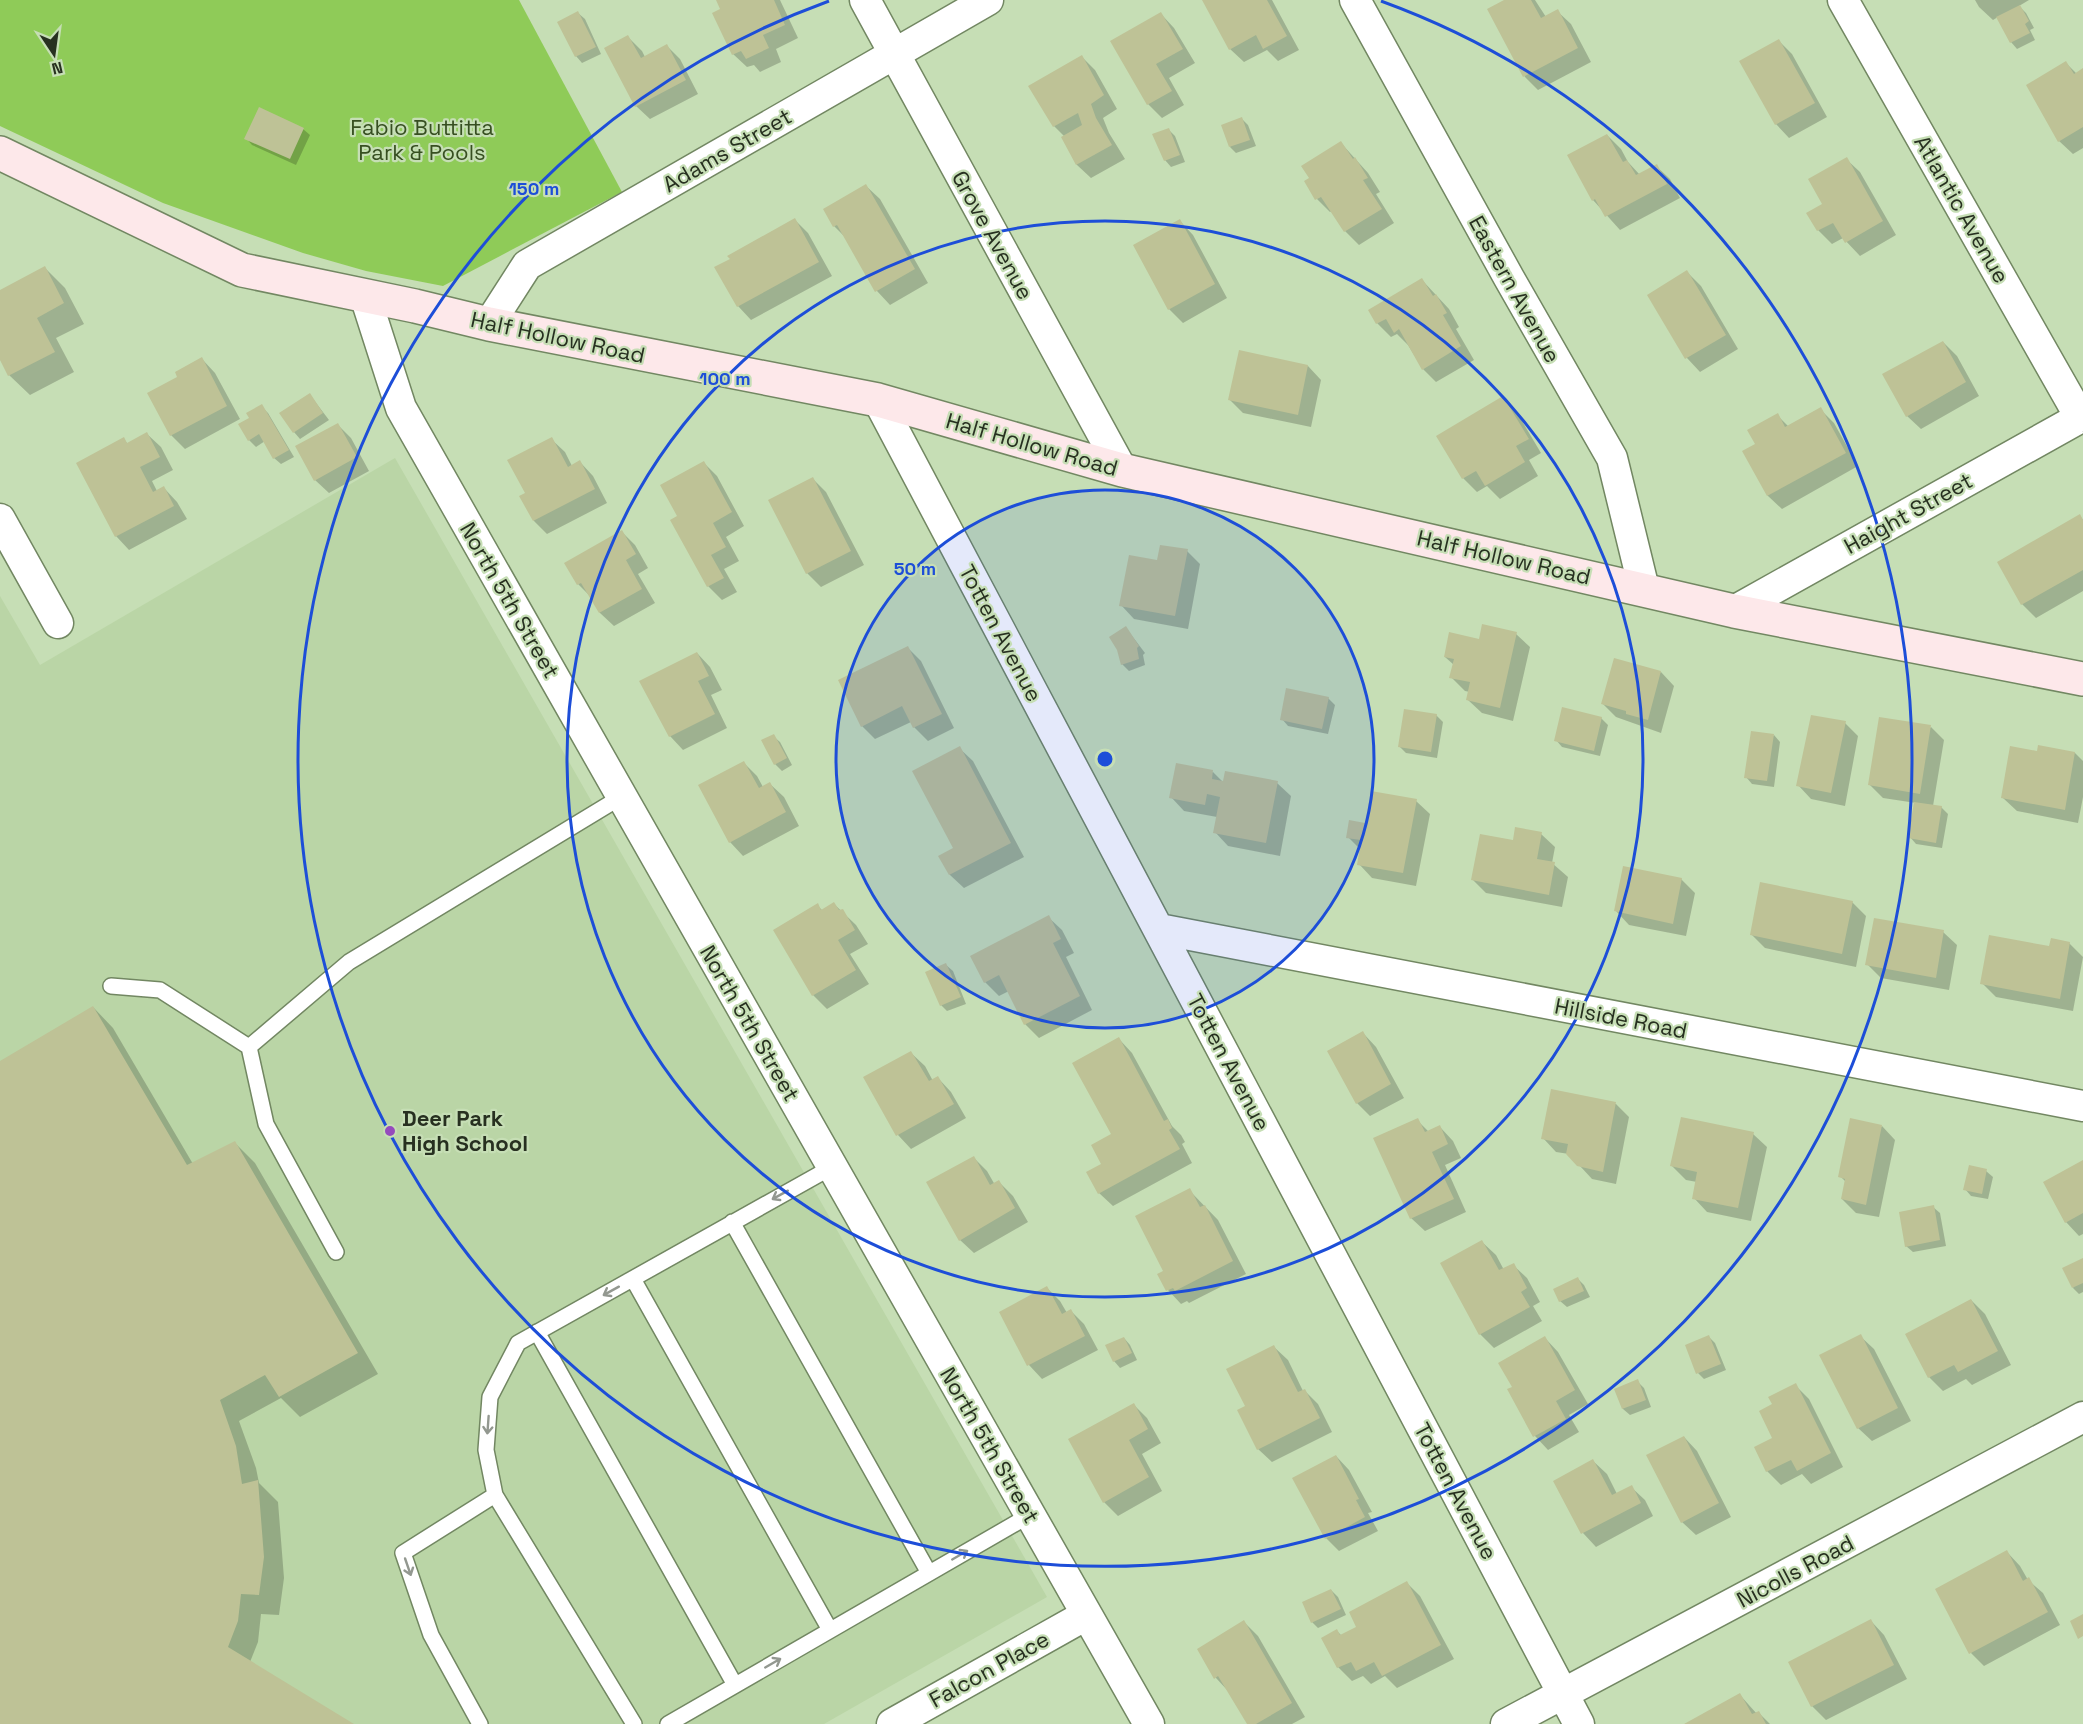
<svg xmlns="http://www.w3.org/2000/svg" width="2083" height="1724" viewBox="0 0 2083 1724" font-family="'Space Grotesk',sans-serif">
<style>
.built{fill:#bad5a6}
.green{fill:#8fcb58}
.shadow{fill:#0003}
.building{fill:#bec296}
.lines{fill:none;stroke-linecap:round;stroke-linejoin:round}
.lane-casing{stroke:#728762;stroke-width:18}
.street-casing{stroke:#728762;stroke-width:33}
.secondary-casing{stroke:#728762;stroke-width:36}
.lane{stroke:#fff;stroke-width:15}
.street{stroke:#fff;stroke-width:30}
.secondary{stroke:#fde8ea;stroke-width:33}
.oneway{stroke:#939890}
.ring{fill:none;stroke:#1d4ed8;stroke-width:3}
.poi-dot{fill:#954abc;stroke:#c6deb5;stroke-width:2}
.labels{text-anchor:middle;stroke-width:4.5;stroke-linejoin:round;paint-order:stroke}
.park-label{font-size:22px;fill:#374f21;stroke:#c6deb5}
.street-label{font-size:22px;fill:#273020;stroke:#c6deb5}
.poi-label{font-size:22px;font-weight:bold;fill:#273020;stroke:#c6deb5;text-anchor:start}
.centre{fill:#1d4ed8;stroke:#c6deb5;stroke-width:3}
.ring-label{font-size:18px;text-anchor:middle;font-weight:bold;fill:#1d4ed8;stroke:#c6deb5;stroke-width:4.5;stroke-linejoin:round;paint-order:stroke}
</style>
<rect width="100%" height="100%" fill="#c6deb5"/>
<path class="built" d="M395,458l652,1139 -223,127h-824v-1128l40,69z"/>
<path class="green" d="M0,0h519l103,192 -179,94 -77,-15 -63,-18 -140,-50 -163,-77z"/>
<path class="shadow" d="M718,0h62l18,38 -22,11 5,13 -21,10 -6,-7 -7,2 -14,-13 -11,-44z
M1204,0h68l27,50 -21,11 -11,-11 -23,12 -14,-13z
M1508,0h27l11,17 11,-6 14,13 20,38 -53,28 -13,-13 -36,-67z
M1975,0h54l-10,6 7,7 8,15 -4,2 5,10 -18,9 -6,-7 -13,-25 -5,3 -14,-13z
M578,13l7,6 16,35 -19,9 -6,-7z
M1161,14l13,14 21,35 -26,15 15,27 -22,13 -14,-14z
M628,37l14,14 3,6 22,-11 13,13 18,35 -48,25 -14,-13z
M1779,41l13,13 35,63 -38,21 -13,-14z
M1082,57l13,13 22,39 -14,9 6,15 16,26 -34,19 -14,-13 -14,-27 2,-1 -11,-11z
M2066,63l11,11 6,-3v77l-10,6 -14,-13z
M1242,119l6,6 8,21 -20,7 -6,-6z
M303,129l7,6 -14,30 -44,-20 -6,-7z
M1168,129l7,7 10,26 -14,5 -6,-7z
M1607,135l14,14 7,13 12,13 16,-9 14,13 10,19 -60,32 -27,-30z
M1341,143l27,30 12,19 -4,2 18,29 -35,22 -14,-14 -13,-20 -2,1 -13,-13z
M1846,159l14,13 36,63 -36,21 -17,-18 -11,6 -14,-14 6,-26z
M866,186l14,13 48,84 -38,22 -13,-14 -30,-52 -13,-13z
M795,220l13,13 24,43 -81,44 -13,-14z
M1180,221l13,14 34,63 -44,25 -14,-14z
M45,268l20,20 19,36 -28,14 18,34 -44,23 -21,-20 -9,-16v-68z
M1687,272l14,14 37,63 -38,23 -13,-14 -38,-63z
M1422,280l27,29 10,18 -3,2 18,31 -38,22 -13,-13 -15,-24 -11,-11 -6,3 -14,-14 -7,-13z
M1943,342l14,14 22,40 -58,33 -14,-13z
M202,359l13,14 25,46 -55,30 -14,-14 8,-57z
M1308,366l13,14 -10,47 -68,-14 -14,-14z
M310,395l19,25 -29,19 -6,-7z
M1503,398l13,13 25,42 -12,7 9,16 -38,23 -13,-13 -10,6 -14,-14z
M261,406l7,7 26,44 -13,7 -7,-6 -9,-17 -9,6 -7,-7 -9,-16 11,-6z
M1820,409l14,14 24,43 -76,43 -14,-13 -24,-45 13,-7 20,-29 12,12z
M338,425l13,13 18,33 -40,22 -14,-13z
M147,434l14,13 12,23 -21,11 5,10 7,-3 13,14 10,17 -58,31 -13,-14 7,-97 5,5z
M551,439l14,13 7,14 8,-4 13,14 14,27 -60,31 -13,-13 -7,-28z
M703,462l14,14 27,50 -18,11 13,24 -15,8 13,23 -15,8 -14,-14 -29,-70z
M813,479l13,13 38,73 -43,22 -14,-14z
M2080,516l3,4v71l-47,27 -14,-14 -23,-42z
M622,532l13,13 13,23 -10,6 17,29 -41,23 -14,-13 -8,-15 -14,-14z
M1187,551l13,13 -12,65 -54,-10 -13,-14 38,-43z
M1126,628l19,25 -2,2 2,10 -16,6 -7,-7z
M1516,634l14,13 -17,74 -31,-8 -14,-13 2,-8 -5,-1 -14,-14 3,-12 -9,-8z
M908,648l13,13 33,67 -26,13 -14,-14 -3,-5 -36,17 -13,-13z
M697,653l13,14 12,23 -11,5 16,33 -44,22 -13,-14z
M1661,672l13,14 -13,47 -45,-16 -13,-13z
M1328,698l7,7 -7,29 -40,-8 -6,-7z
M1436,715l7,7 -6,36 -31,-5 -7,-7z
M1601,718l7,7 -8,31 -38,-9 -6,-7z
M1845,723l13,13 -13,70 -34,-7 -13,-14z
M1931,727l13,13 -11,66 8,1 7,7 -6,34 -26,-4 -6,-7 6,-34 -33,-5 -14,-14z
M1774,735l6,7 -6,45 -22,-3 -6,-7z
M773,736l7,6 12,23 -10,6 -7,-7z
M959,748l14,13 51,96 -60,31 -14,-13 -9,-19 14,-7z
M2038,752l37,1 8,8v36l-5,26 -61,-12 -14,-13z
M744,763l13,13 6,11 7,-3 14,13 15,29 -56,30 -13,-14z
M1213,772l12,12 52,-1 14,13 -11,60 -52,-10 -13,-14 2,-15 -33,-6 -13,-14z
M1416,801l14,13 -14,72 -44,-8 -13,-14 2,-14 -13,-13 19,-12z
M1541,834l14,13 -3,16 16,14 -6,30 -76,-14 -13,-13 41,-38z
M1681,879l14,14 -9,43 -57,-11 -13,-14z
M1852,902l14,14 -10,51 -91,-19 -13,-13z
M834,904l22,21 12,19 -18,10 19,30 -42,25 -14,-14 4,-90 6,6z
M1048,917l14,13 12,23 -8,4 26,53 -53,28 -14,-14 -16,-33 -10,5 -14,-14z
M1943,932l14,13 -8,45 -68,-12 -14,-14z
M2069,943l14,14 -10,54 -77,-14 -14,-14 69,-35z
M946,965l7,6 13,33 -19,7 -6,-6z
M93,1007l20,21 80,136 42,-21 20,20 123,211 -78,43 -19,-19 -42,23 17,47 3,15 19,19 6,76 -5,37 -18,-1 -3,28 -8,20 101,62h-351v-662z
M1363,1033l13,14 28,51 -34,18 -13,-13z
M1119,1039l13,14 40,73 9,9 4,7 -3,2 10,19 -79,43 -14,-13 4,-29 10,-29z
M911,1053l14,13 8,15 5,-3 13,14 15,26 -55,31 -13,-14z
M1552,1091l64,13 13,13 -13,67 -24,-5 -23,-25 -13,-2 -13,-14z
M1417,1120l12,12 11,-5 13,14 8,17 -16,7 21,47 -41,19 -14,-13z
M1882,1126l13,14 -16,77 -23,-4 -14,-14 4,-17 -6,-6z
M1753,1134l14,13 -16,74 -44,-9 -13,-14 3,-16 -11,-2 -14,-14z
M973,1157l14,14 8,14 4,-3 14,14 15,26 -54,31 -14,-13z
M2083,1162v72l-4,2 -13,-14z
M1986,1171l7,6 -5,22 -17,-3 -6,-7z
M1189,1190l29,30 28,54 -57,29 -2,-2 -6,3 -13,-14 -9,-16 6,-3z
M1933,1207l7,6 6,33 -33,6 -7,-6z
M1482,1242l14,13 8,15 9,-5 14,13 13,24 -7,4 9,15 -48,27 -14,-14z
M2083,1260v32l-4,2 -6,-6z
M1578,1279l6,6 6,12 -23,10 -7,-6z
M1047,1288l13,13 7,12 4,-2 13,13 14,26 -56,29 -13,-14 -28,-53z
M1971,1300l14,14 26,51 -39,20 -6,-6 -23,12 -14,-14z
M1860,1336l14,13 37,72 -39,20 -14,-13z
M1709,1337l6,6 11,27 -22,9 -6,-6z
M1124,1338l6,7 7,15 -17,8 -6,-7z
M1545,1338l13,14 30,52 -19,11 10,17 -31,18 -13,-14 -26,-46 5,-2z
M1274,1347l14,13 15,31h2l13,13 14,28 -60,30 -14,-13 -12,-43z
M1637,1381l7,7 7,19 -21,8 -7,-6 -7,-20z
M1795,1385l14,14 34,68 -32,17 -9,-10 -21,11 -14,-14 -11,-23 18,-9v-34z
M1133,1404l14,14 14,25 -19,11 20,37 -44,25 -14,-14z
M1684,1437l13,14 34,66 -35,18 -14,-13z
M1336,1456l13,14 23,42 -4,1 10,18 -39,20 -13,-13z
M1593,1461l14,13 10,20 14,-7 14,13 8,16 -57,31 -13,-14z
M2007,1552l13,14 8,14 15,13 17,32 -76,41 -13,-13z
M1407,1583l13,13 34,63 -57,29 -12,-12 -14,8 -8,-8 -11,5 -14,-14 -1,-36 5,5 16,-9z
M1331,1590l7,7 8,18 -28,13 -6,-6z
M1871,1621l13,14 23,44 -81,41 -14,-14z
M1244,1622l14,14 47,81 -13,7h-44l-19,-32 -13,-14 -17,-29z
M1740,1695l17,19 2,-1 11,11h-83z"/>
<path class="building" d="M716,0h58l11,25 -22,10 6,13 -23,11 -5,-8 -9,4 -20,-42 8,-4z
M1202,0h65l20,36 -24,13 -7,-14 -27,15z
M1504,0h27l10,18 17,-9 20,39 -55,29 -36,-68z
M2020,5l9,16 -4,3 5,9 -20,10 -14,-26z
M578,11l18,36 -21,10 -18,-35z
M1161,12l22,37 -27,15 16,27 -25,14 -37,-64z
M628,35l13,23 26,-14 19,36 -51,27 -31,-59z
M1779,39l36,64 -40,22 -36,-64z
M1082,55l22,40 -13,9 5,14 16,27 -36,20 -15,-28 21,-12 -4,-12 -25,14 -25,-41z
M2066,61l8,13 9,-6v59l-25,15 -32,-57z
M259,107l45,21 -14,31 -46,-20z
M1242,117l8,23 -21,7 -8,-22z
M1169,128l11,27 -16,6 -12,-27z
M1607,134l16,28 4,-2 9,15 21,-11 10,20 -62,33 -10,-18 -3,2 -25,-46z
M1341,141l12,18 2,-2 13,21 -5,2 19,29 -38,23 -23,-35 -6,3 -11,-19 5,-3 -8,-12z
M1847,157l36,64 -38,22 -12,-20 -16,8 -11,-18 16,-9 -14,-25z
M866,184l49,85 -40,23 -38,-67 -4,2 -10,-18z
M795,218l24,44 -82,45 -23,-40 16,-8 -3,-3z
M1180,219l35,65 -47,26 -35,-65z
M45,266l19,37 -27,15 18,34 -47,24 -8,-16v-70z
M1687,270l39,65 -41,24 -38,-64z
M1422,278l11,18 3,-2 11,19 -4,2 18,31 -39,24 -23,-41 -5,4 -8,-14 -10,5 -8,-14z
M1943,341l23,41 -60,35 -24,-43z
M1239,350l69,15 -10,50 -70,-15z
M202,357l25,49 -57,30 -23,-43 30,-16 -2,-5z
M310,393l13,20 -30,20 -14,-20z
M1503,396l26,43 -13,7 9,16 -40,24 -9,-15 -14,8 -26,-43z
M262,404l27,46 -16,9 -14,-25 -11,7 -10,-17 11,-6 -3,-5z
M1821,407l25,46 -79,43 -25,-45 13,-7 -8,-14 31,-17 7,14z
M338,423l19,34 -43,24 -19,-35z
M147,432l13,25 -20,10 13,25 11,-6 10,20 -59,31 -39,-74 48,-26 3,6z
M552,437l16,30 12,-7 15,29 -62,32 -14,-25 6,-3 -18,-33z
M704,461l28,51 -19,11 13,24 -15,8 13,23 -17,9 -37,-67 7,-4 -17,-31z
M813,477l38,74 -45,23 -38,-74z
M2080,514l3,6v50l-62,35 -24,-43z
M622,530l14,24 -10,6 16,29 -43,24 -18,-30 -4,2 -13,-22z
M1160,545l28,4 -13,67 -56,-10 10,-51 28,5z
M1482,624l35,8 -17,76 -34,-8 4,-18 -21,-4 5,-19 -10,-2 5,-25 30,7z
M1126,626l13,20 -2,2 2,11 -18,6 -4,-15 -8,-13z
M908,646l34,68 -29,14 -11,-22 -41,21 -23,-47z
M697,652l12,24 -11,5 17,33 -46,23 -30,-56z
M1614,658l47,13 -13,49 -22,-6v-3l-25,-7z
M1286,688l43,9 -7,32 -42,-9z
M1562,707l40,10 -8,34 -40,-10z
M1404,709l33,5 -6,38 -33,-5z
M1811,715l35,6 -15,72 -35,-7z
M1879,717l52,8 -11,69 -52,-9z
M1751,731l23,3 -7,47 -23,-3z
M774,734l13,24 -13,7 -13,-25z
M2038,745l37,7 -10,58 -64,-12 9,-52 27,5z
M960,746l51,97 -62,32 -11,-19 15,-8 -41,-77z
M744,761l15,27 11,-6 16,30 -57,31 -31,-58z
M1176,763l37,7 -1,9 11,2 2,-10 53,10 -12,62 -53,-10 7,-36 -13,-3 -2,11 -36,-7z
M1371,791l46,8 -14,74 -46,-8 4,-25 -15,-2 3,-18 16,3z
M1914,802l28,4 -6,37 -28,-5z
M1515,827l27,5 -5,27 18,3 -6,33 -78,-15 9,-46 33,6z
M1623,866l59,12 -9,46 -59,-13z
M1760,882l93,19 -11,53 -92,-19z
M834,902l5,8 4,-1 12,21 -17,10 18,30 -44,26 -39,-66 45,-27 3,7z
M1049,915l12,24 -8,4 27,53 -56,29 -25,-50 -15,8 -14,-27z
M1874,918l70,12 -8,48 -71,-13z
M1989,935l60,11 2,-8 19,4 -10,57 -80,-15z
M946,963l15,34 -21,9 -15,-34z
M93,1006l94,159 48,-24 123,212 -79,44 -14,-22 -45,25 16,46 6,38 16,-4 6,77 -5,38 -18,-1 -3,27 -10,26 126,77h-354v-663z
M1363,1031l28,53 -35,20 -29,-53z
M1119,1037l45,84 4,-2 4,9 -3,2 11,19 -82,45 -12,-22 15,-8 -10,-19 20,-11 -39,-71z
M911,1051l18,30 9,-5 16,28 -58,32 -33,-59z
M1551,1089l65,13 -13,70 -26,-6 -11,-12 2,-10 -27,-5z
M1681,1117l73,15 -16,76 -46,-9 5,-27 -27,-6z
M1418,1118l7,14 15,-7 8,19 -16,8 22,47 -44,20 -37,-81z
M1850,1118l32,7 -16,80 -25,-6 4,-20 -7,-2z
M974,1156l16,29 9,-5 16,28 -56,33 -33,-59z
M2083,1160v53l-18,10 -22,-41z
M1969,1165l18,4 -5,25 -19,-4z
M1190,1188l10,19 5,-2 28,56 -58,30 -2,-3 -7,3 -9,-17 6,-3 -28,-55z
M1934,1205l6,35 -35,7 -6,-35z
M1482,1240l17,30 15,-7 13,25 -6,4 9,15 -51,28 -39,-72z
M2083,1258v25l-11,5 -10,-20z
M1578,1277l6,14 -25,11 -6,-13z
M1047,1286l15,28 9,-5 14,27 -58,30 -28,-54z
M1971,1299l27,52 -40,21 -4,-7 -26,13 -23,-44z
M1861,1334l37,74 -41,21 -38,-74z
M1709,1335l12,29 -25,10 -11,-29z
M1545,1336l30,54 -19,11 10,18 -33,18 -26,-48 5,-2 -14,-24z
M1124,1337l8,16 -19,9 -8,-17z
M1274,1345l24,47 7,-3 15,29 -63,32 -20,-40 8,-4 -19,-37z
M1638,1379l8,21 -24,9 -8,-20z
M1796,1383l35,70 -34,18 -6,-11 -25,12 -12,-25 18,-9 -13,-27 13,-7 -4,-7z
M1134,1403l14,26 -19,11 20,37 -46,26 -35,-64z
M1684,1436l35,67 -38,20 -35,-68z
M1336,1455l23,44 -3,1 9,17 -40,22 -33,-61z
M1593,1459l19,36 20,-10 9,18 -60,31 -28,-53z
M2007,1550l16,31 6,-4 19,35 -79,42 -34,-65z
M1407,1581l34,64 -59,31 -8,-14 -18,9 -5,-9 -14,6 -16,-30 16,-9 3,6 16,-8 -7,-15z
M1331,1589l10,20 -30,14 -9,-21z
M2083,1614v22l-5,3 -8,-18z
M1871,1619l23,46 -83,42 -23,-45z
M1244,1620l48,83 -36,21h-9l-29,-48 -4,3 -17,-30z
M1740,1693l12,21 7,-3 7,13h-82z"/>
<g class="lines">
<g class="lane-casing">
<path id="lane" d="M111,986l49,4 89,57
M732,1222l197,351
M336,1252l-70,-128 -17,-77 100,-85 272,-165
M633,1279l197,351
M537,1332l198,353
M495,1495l139,229
M480,1724l-49,-89 -28,-82 92,-58 -9,-45 4,-53 28,-54 314,-176
M668,1724l362,-209"/>
</g>
<g class="street-casing">
<path id="street" d="M865,0l257,470
M1355,0l154,278 103,180 32,131
M1843,0l237,417
M365,296l36,112 748,1316
M489,324l38,-59 461,-265
M878,400l701,1324
M0,519l58,104
M1734,611l349,-195
M1159,929l924,177
M892,1724l194,-109
M1506,1724l577,-307"/>
</g>
<g class="secondary-casing">
<path id="secondary" d="M0,153l242,117 173,36 74,18 389,76 244,70 612,141 349,68"/>
</g>
<use href="#lane" class="lane"/>
<use href="#street" class="street"/>
<use href="#secondary" class="secondary"/>
</g>
<defs><path id="oneway-shaft" d="M-6 0H5M1.5-3L5.5 0L1.5 3" fill="none" stroke-width="1.6" stroke-linecap="round" stroke-linejoin="round" transform="scale(1.5)"/></defs>
<g class="oneway">
<use href="#oneway-shaft" transform="translate(780 1195) rotate(151)"/>
<use href="#oneway-shaft" transform="translate(611 1291) rotate(151)"/>
<use href="#oneway-shaft" transform="translate(488 1425) rotate(94)"/>
<use href="#oneway-shaft" transform="translate(960 1555) rotate(-30)"/>
<use href="#oneway-shaft" transform="translate(408 1567) rotate(71)"/>
<use href="#oneway-shaft" transform="translate(773 1663) rotate(-30)"/>
</g>
<circle cx="1105" cy="759" r="269" fill="#1d4ed8" fill-opacity=".12"/>
<g class="ring">
<circle cx="1105" cy="759" r="269"/>
<circle cx="1105" cy="759" r="538"/>
<path d="M1381 1A807 807 0 1 1 829 1"/>
</g>
<circle class="poi-dot" cx="390" cy="1131" r="6"/>
<g class="labels">
<g class="park-label">
<text x="422" y="135">Fabio Buttitta<tspan x="422" dy="25">Park &amp; Pools</tspan></text>
</g>
<g class="street-label">
<text transform="translate(727 150) rotate(-30)" y="8">Adams Street</text>
<text transform="translate(1962 209) rotate(60)" y="8">Atlantic Avenue</text>
<text transform="translate(993 235) rotate(61)" y="8">Grove Avenue</text>
<text transform="translate(1515 289) rotate(61)" y="8">Eastern Avenue</text>
<text transform="translate(558 337) rotate(12)" y="8">Half Hollow Road</text>
<text transform="translate(1032 444) rotate(16)" y="8">Half Hollow Road</text>
<text transform="translate(1908 513) rotate(-29)" y="8">Haight Street</text>
<text transform="translate(1504 557) rotate(13)" y="8">Half Hollow Road</text>
<text transform="translate(510 600) rotate(60)" y="8">North 5th Street</text>
<text transform="translate(1001 633) rotate(62)" y="8">Totten Avenue</text>
<text transform="translate(1621 1018) rotate(11)" y="8">Hillside Road</text>
<text transform="translate(750 1023) rotate(60)" y="8">North 5th Street</text>
<text transform="translate(1229 1062) rotate(62)" y="8">Totten Avenue</text>
<text transform="translate(990 1445) rotate(60)" y="8">North 5th Street</text>
<text transform="translate(1456 1491) rotate(62)" y="8">Totten Avenue</text>
<text transform="translate(1795 1571) rotate(-28)" y="8">Nicolls Road</text>
<text transform="translate(989 1669) rotate(-29)" y="8">Falcon Place</text>
</g>
<g class="poi-label">
<text x="402" y="1126">Deer Park<tspan x="402" dy="25">High School</tspan></text>
</g>
</g>
<circle cx="1105" cy="759" r="9" class="centre"/>
<g class="ring-label">
<text x="534" y="195">150 m</text>
<text x="725" y="385">100 m</text>
<text x="915" y="575">50 m</text>
</g>
<g transform="translate(54 54) rotate(167)" stroke="#c6deb5" stroke-width="4.5" paint-order="stroke">
<path d="M0-4.5L10 22L0 15L-10 22Z" fill="#273020"/>
<text y="-9" font-size="16" font-weight="bold" text-anchor="middle" fill="#273020">N</text>
</g>
</svg>
